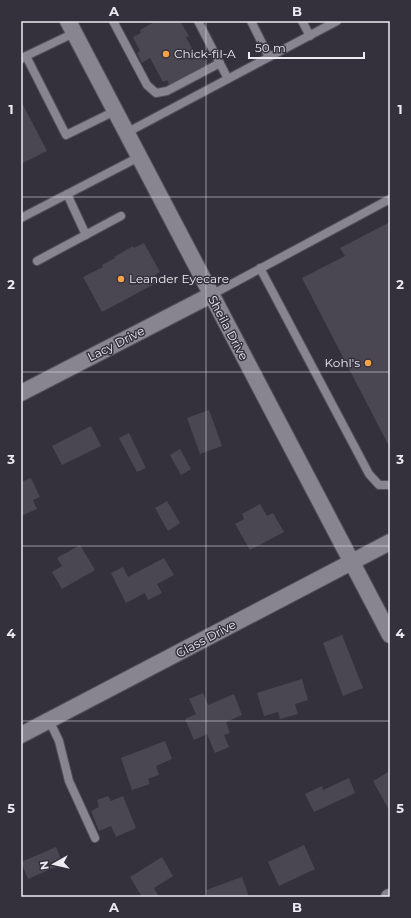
<svg xmlns="http://www.w3.org/2000/svg" width="411" height="918" viewBox="0 0 411 918" font-family="Montserrat,sans-serif">
<style>
.building{fill:#4b4752}
.lines{fill:none;stroke-linecap:round;stroke-linejoin:round}
.service-casing{stroke:#524f59;stroke-width:10}
.minor-casing{stroke:#524f59;stroke-width:18}
.service{stroke:#888490;stroke-width:8}
.minor{stroke:#888490;stroke-width:16}
.grid{fill:none;stroke:#edeaf1;stroke-width:1;stroke-opacity:0.55}
.poi-dot{fill:#f6a247;stroke:#35313c;stroke-width:1.5}
.labels{text-anchor:middle;stroke-width:3;stroke-linejoin:round;paint-order:stroke}
.poi-label{font-size:12px;fill:#edeaf1;stroke:#35313c;text-anchor:start}
.street-label{font-size:12px;fill:#edeaf1;stroke:#35313c}
.neatline{fill:none;stroke:#edeaf1;stroke-width:1.5}
.grid-label{font-size:13px;text-anchor:middle;font-weight:bold;fill:#edeaf1}
</style>
<rect width="100%" height="100%" fill="#35313c"/>
<path class="building" d="M156,21h24l9,15 -3,1 11,21 5,-2 5,10 -37,20 -3,-6 -4,2 -13,-24 -8,5 -5,-10 3,-2 -7,-14 8,-4 -1,-3z
M21,101l26,50 -26,13z
M390,222v226l-88,-170 43,-22 -5,-8z
M144,243l16,29 -5,3 3,7 -56,30 -19,-35 20,-10 -1,-2 13,-7 -1,-1 19,-11 1,2z
M209,410l13,36 -22,8 -13,-36z
M91,426l10,20 -39,19 -10,-19z
M129,433l17,35 -9,4 -18,-34z
M180,449l11,20 -10,6 -11,-20z
M31,478l9,19 -7,3 4,9 -16,7v-34z
M167,501l13,22 -12,8 -13,-23z
M260,504l7,12 6,-3 11,19 -34,18 -15,-26 9,-5 -2,-5z
M80,545l15,25 -33,19 -10,-17 10,-6 -5,-8z
M164,558l10,17 -17,9 5,9 -14,7 -3,-7 -19,10 -15,-30 12,-6 5,10z
M342,635l21,53 -20,8 -20,-53z
M302,679l6,21 -13,4 3,10 -18,5 -2,-7 -14,4 -7,-23z
M203,693l5,12 26,-11 8,21 -16,7 4,11 -6,2 5,12 -14,6 -8,-19 -13,6 -9,-21 11,-5 -7,-15z
M165,741l7,18 -16,7 3,9 -11,4 2,5 -18,6 -11,-32z
M390,771v41l-17,-31z
M349,778l6,15 -41,19 -9,-18 17,-8 1,4z
M108,796l3,5 12,-5 13,32 -20,9 -5,-11 -12,5 -8,-20 8,-4 -2,-7z
M304,845l11,24 -36,17 -11,-24z
M56,847l7,17 -35,15 -7,-17z
M162,857l11,19 -19,12 5,9h-17l-12,-20z
M242,877l7,20h-41l-2,-7z"/>
<g class="lines">
<g class="service-casing">
<path id="service" d="M113,21l34,64 9,8 11,-2 53,-28
M198,21l30,58
M251,21l18,36
M302,21l8,15
M26,56l48,-23
M21,59l5,-3 40,79 49,-24
M126,133l211,-112
M67,194l19,41
M21,218l118,-61
M37,261l84,-45
M260,268l109,206 10,11h11
M211,295l179,-96
M49,720l10,21 10,40 26,57"/>
</g>
<g class="minor-casing">
<path id="minor" d="M68,21l322,614
M21,393l190,-98
M21,735l369,-193
M389,897h1"/>
</g>
<use href="#service" class="service"/>
<use href="#minor" class="minor"/>
</g>
<path class="grid" d="M206,21v876M21,197h369M21,372h369M21,546h369M21,721h369"/>
<g class="poi-dot">
<circle cx="166" cy="54" r="4"/>
<circle cx="121" cy="279" r="4"/>
<circle cx="368" cy="363" r="4"/>
</g>
<g class="labels">
<g class="poi-label">
<text x="174" y="58">Chick-fil-A</text>
<text x="129" y="283">Leander Eyecare</text>
<text x="360" y="367" text-anchor="end">Kohl's</text>
</g>
<g class="street-label">
<text transform="translate(228 328) rotate(62)" y="4">Sheila Drive</text>
<text transform="translate(116 344) rotate(-27)" y="4">Lacy Drive</text>
<text transform="translate(206 639) rotate(-28)" y="4">Glass Drive</text>
</g>
</g>
<rect width="411" height="918" fill="none" stroke="#35313c" stroke-width="44"/>
<g transform="translate(54 864) rotate(262)" stroke="#35313c" stroke-width="3" paint-order="stroke">
<path d="M0-3L7 15L0 10L-7 15Z" fill="#edeaf1"/>
<text y="-6" font-size="11" font-weight="bold" text-anchor="middle" fill="#edeaf1">N</text>
</g>
<path d="M249 52v6h115v-6" fill="none" stroke="#edeaf1" stroke-width="2"/>
<text x="255" y="52" font-size="12" fill="#edeaf1" stroke="#35313c" stroke-width="3" paint-order="stroke">50 m</text>
<rect x="22" y="22" width="367" height="874" class="neatline"/>
<g class="grid-label">
<text x="114" y="16">A</text>
<text x="297" y="16">B</text>
<text x="11" y="114">1</text>
<text x="400" y="114">1</text>
<text x="11" y="289">2</text>
<text x="400" y="289">2</text>
<text x="11" y="464">3</text>
<text x="400" y="464">3</text>
<text x="11" y="638">4</text>
<text x="400" y="638">4</text>
<text x="11" y="813">5</text>
<text x="400" y="813">5</text>
<text x="114" y="912">A</text>
<text x="297" y="912">B</text>
</g>
</svg>
